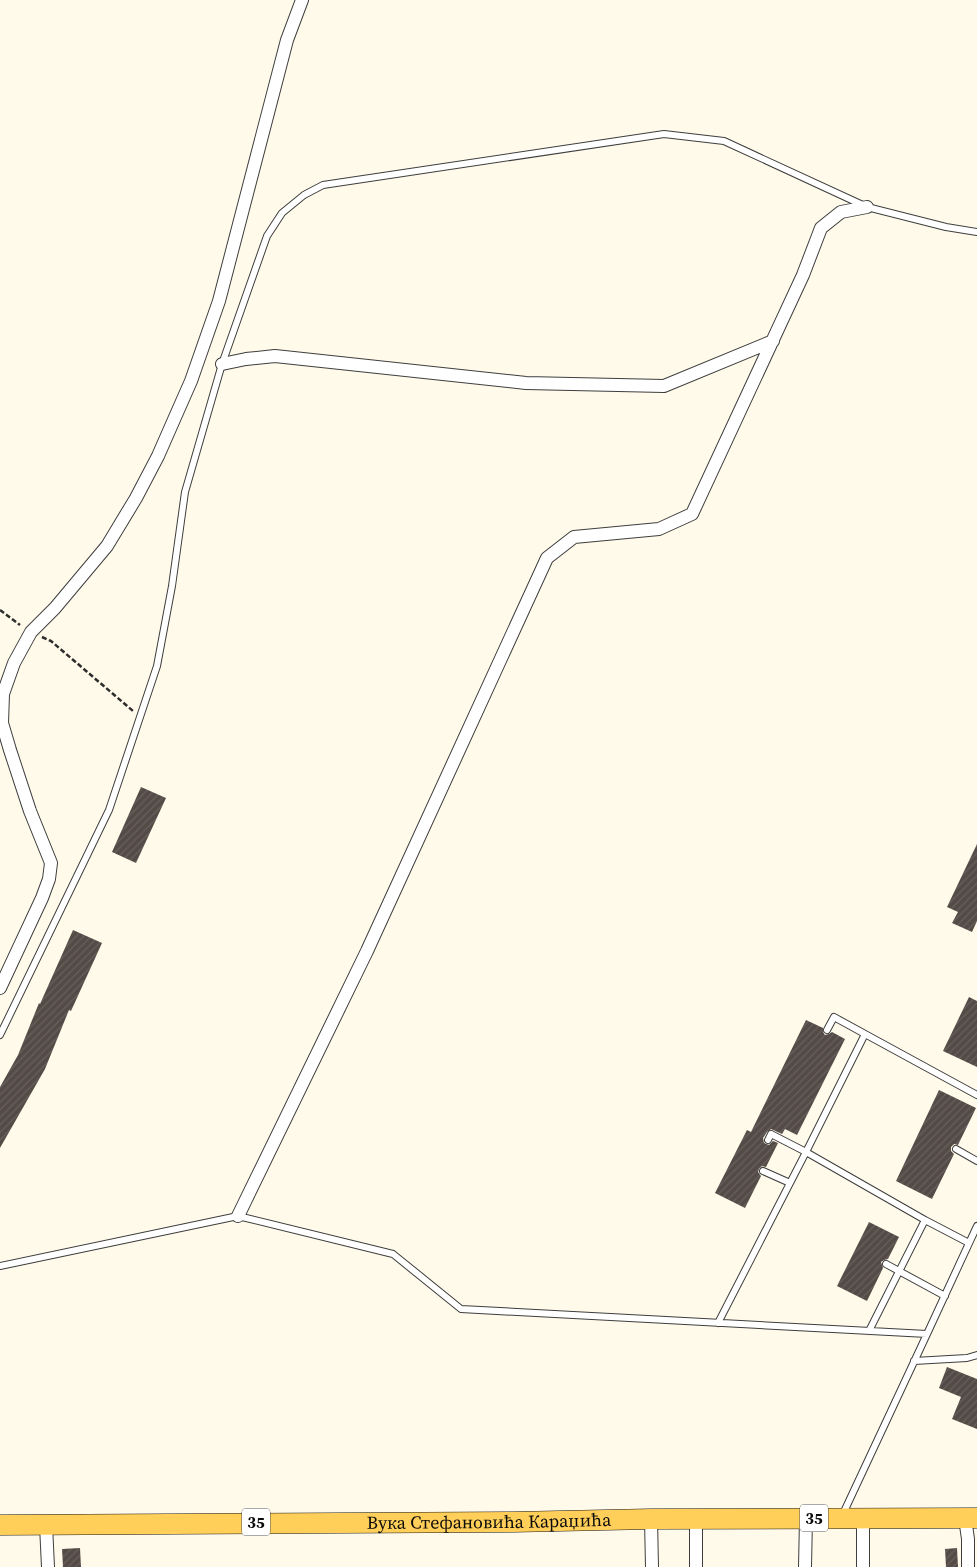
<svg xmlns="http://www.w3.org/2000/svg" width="977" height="1567" viewBox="0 0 977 1567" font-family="'Source Serif 4',serif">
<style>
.building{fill:url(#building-hatch)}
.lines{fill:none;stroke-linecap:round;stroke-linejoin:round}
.service-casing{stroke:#3e3e3e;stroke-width:8}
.minor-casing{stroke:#3e3e3e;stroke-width:14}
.primary-casing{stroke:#1c1c1c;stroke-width:21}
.path{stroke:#2d2d2d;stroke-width:2.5;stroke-dasharray:5 2.5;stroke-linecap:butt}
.service{stroke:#fff;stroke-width:6}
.minor{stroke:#fff;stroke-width:12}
.primary{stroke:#ffcf59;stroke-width:20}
.labels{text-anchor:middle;stroke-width:5;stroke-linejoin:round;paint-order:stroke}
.shield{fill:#fff;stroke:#545454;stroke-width:1}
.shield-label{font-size:16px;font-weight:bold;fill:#0b0b0b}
.street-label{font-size:18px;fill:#0b0b0b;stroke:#fff}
</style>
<defs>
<pattern id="building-hatch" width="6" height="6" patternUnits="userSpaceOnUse" patternTransform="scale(1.25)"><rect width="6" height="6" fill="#544b47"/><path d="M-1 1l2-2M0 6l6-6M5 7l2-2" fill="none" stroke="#68605d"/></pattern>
</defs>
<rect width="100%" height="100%" fill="#fffae9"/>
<path class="building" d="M141,787l25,11 -30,65 -24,-11z
M977,844v77l-5,11 -20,-9 6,-11 -11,-5z
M73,930l29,13 -31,68 -2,-1 -24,59 -45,79v-61l18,-32 21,-52 1,1z
M969,997l8,4v66l-34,-16z
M806,1020l17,8v4l2,3 4,-1 3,-2 13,7 -48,96 -12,-6 -3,5 -11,-5 -4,3 -4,6 1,5 5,2 4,-4 5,2 -12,24 -4,-1 -3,3 -1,3 3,4 -16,32 -30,-15 32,-63 4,2z
M939,1090l37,18 -18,37 -4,-1 -3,3v4l3,3 -22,45 -36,-18z
M869,1222l30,15 -11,22 -4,1 -3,2 2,6 -16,33 -30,-15z
M947,1367l30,12v50l-25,-10 9,-22 -22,-9z
M80,1548l1,19h-18l-1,-18z
M957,1548l1,19h-12l-1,-18z"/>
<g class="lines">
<g class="service-casing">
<path id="service" d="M827,1030l7,-13 31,17
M0,1035l109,-225 48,-144 15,-80 13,-94 37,-128 45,-128 15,-23 22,-18 19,-10 341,-51 60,7 143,66 79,20 31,5
M768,1140l3,-6 35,18 59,-118 112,61
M956,1149l21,12
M763,1171l27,12
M925,1220l44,23
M886,1264l59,32
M0,1266l238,-50 155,38 68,55 466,25 -85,182
M718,1323l88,-171 119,68 -56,111
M927,1334l50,-108
M914,1361l53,-3 10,-3"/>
</g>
<g class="minor-casing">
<path id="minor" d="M222,364l24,-5 29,-3 251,27 138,3 109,-45
M0,988l42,-90 7,-19 2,-16 -21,-52 -20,-61 -8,-27 1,-29 11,-31 17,-31 24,-24 52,-62 29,-48 22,-42 18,-41 15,-34 28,-80 68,-261 15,-40
M238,1216l129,-265 180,-393 27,-21 85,-8 33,-15 111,-239 18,-47 20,-16 26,-5
M965,1518l3,21v28
M651,1519l1,48
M696,1519v48
M863,1519v48
M46,1525l2,42
M805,1567l1,-49"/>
</g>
<g class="primary-casing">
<g id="primary">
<path id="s1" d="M0,1525l513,-3 138,-3 326,-1"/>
</g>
</g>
<path class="path" d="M0,610l20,15
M42,637l9,4 82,70"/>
<use href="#service" class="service"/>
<use href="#minor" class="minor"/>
<use href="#primary" class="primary"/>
</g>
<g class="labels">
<g class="shield">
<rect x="800" y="1504.5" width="28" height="27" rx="4"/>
<rect x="242" y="1508.5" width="28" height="27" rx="4"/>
</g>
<g class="shield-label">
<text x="814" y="1524">35</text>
<text x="256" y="1528">35</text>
</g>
<g class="street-label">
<text dy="6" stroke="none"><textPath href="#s1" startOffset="489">Вука Стефановића Караџића</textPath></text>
</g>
</g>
</svg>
